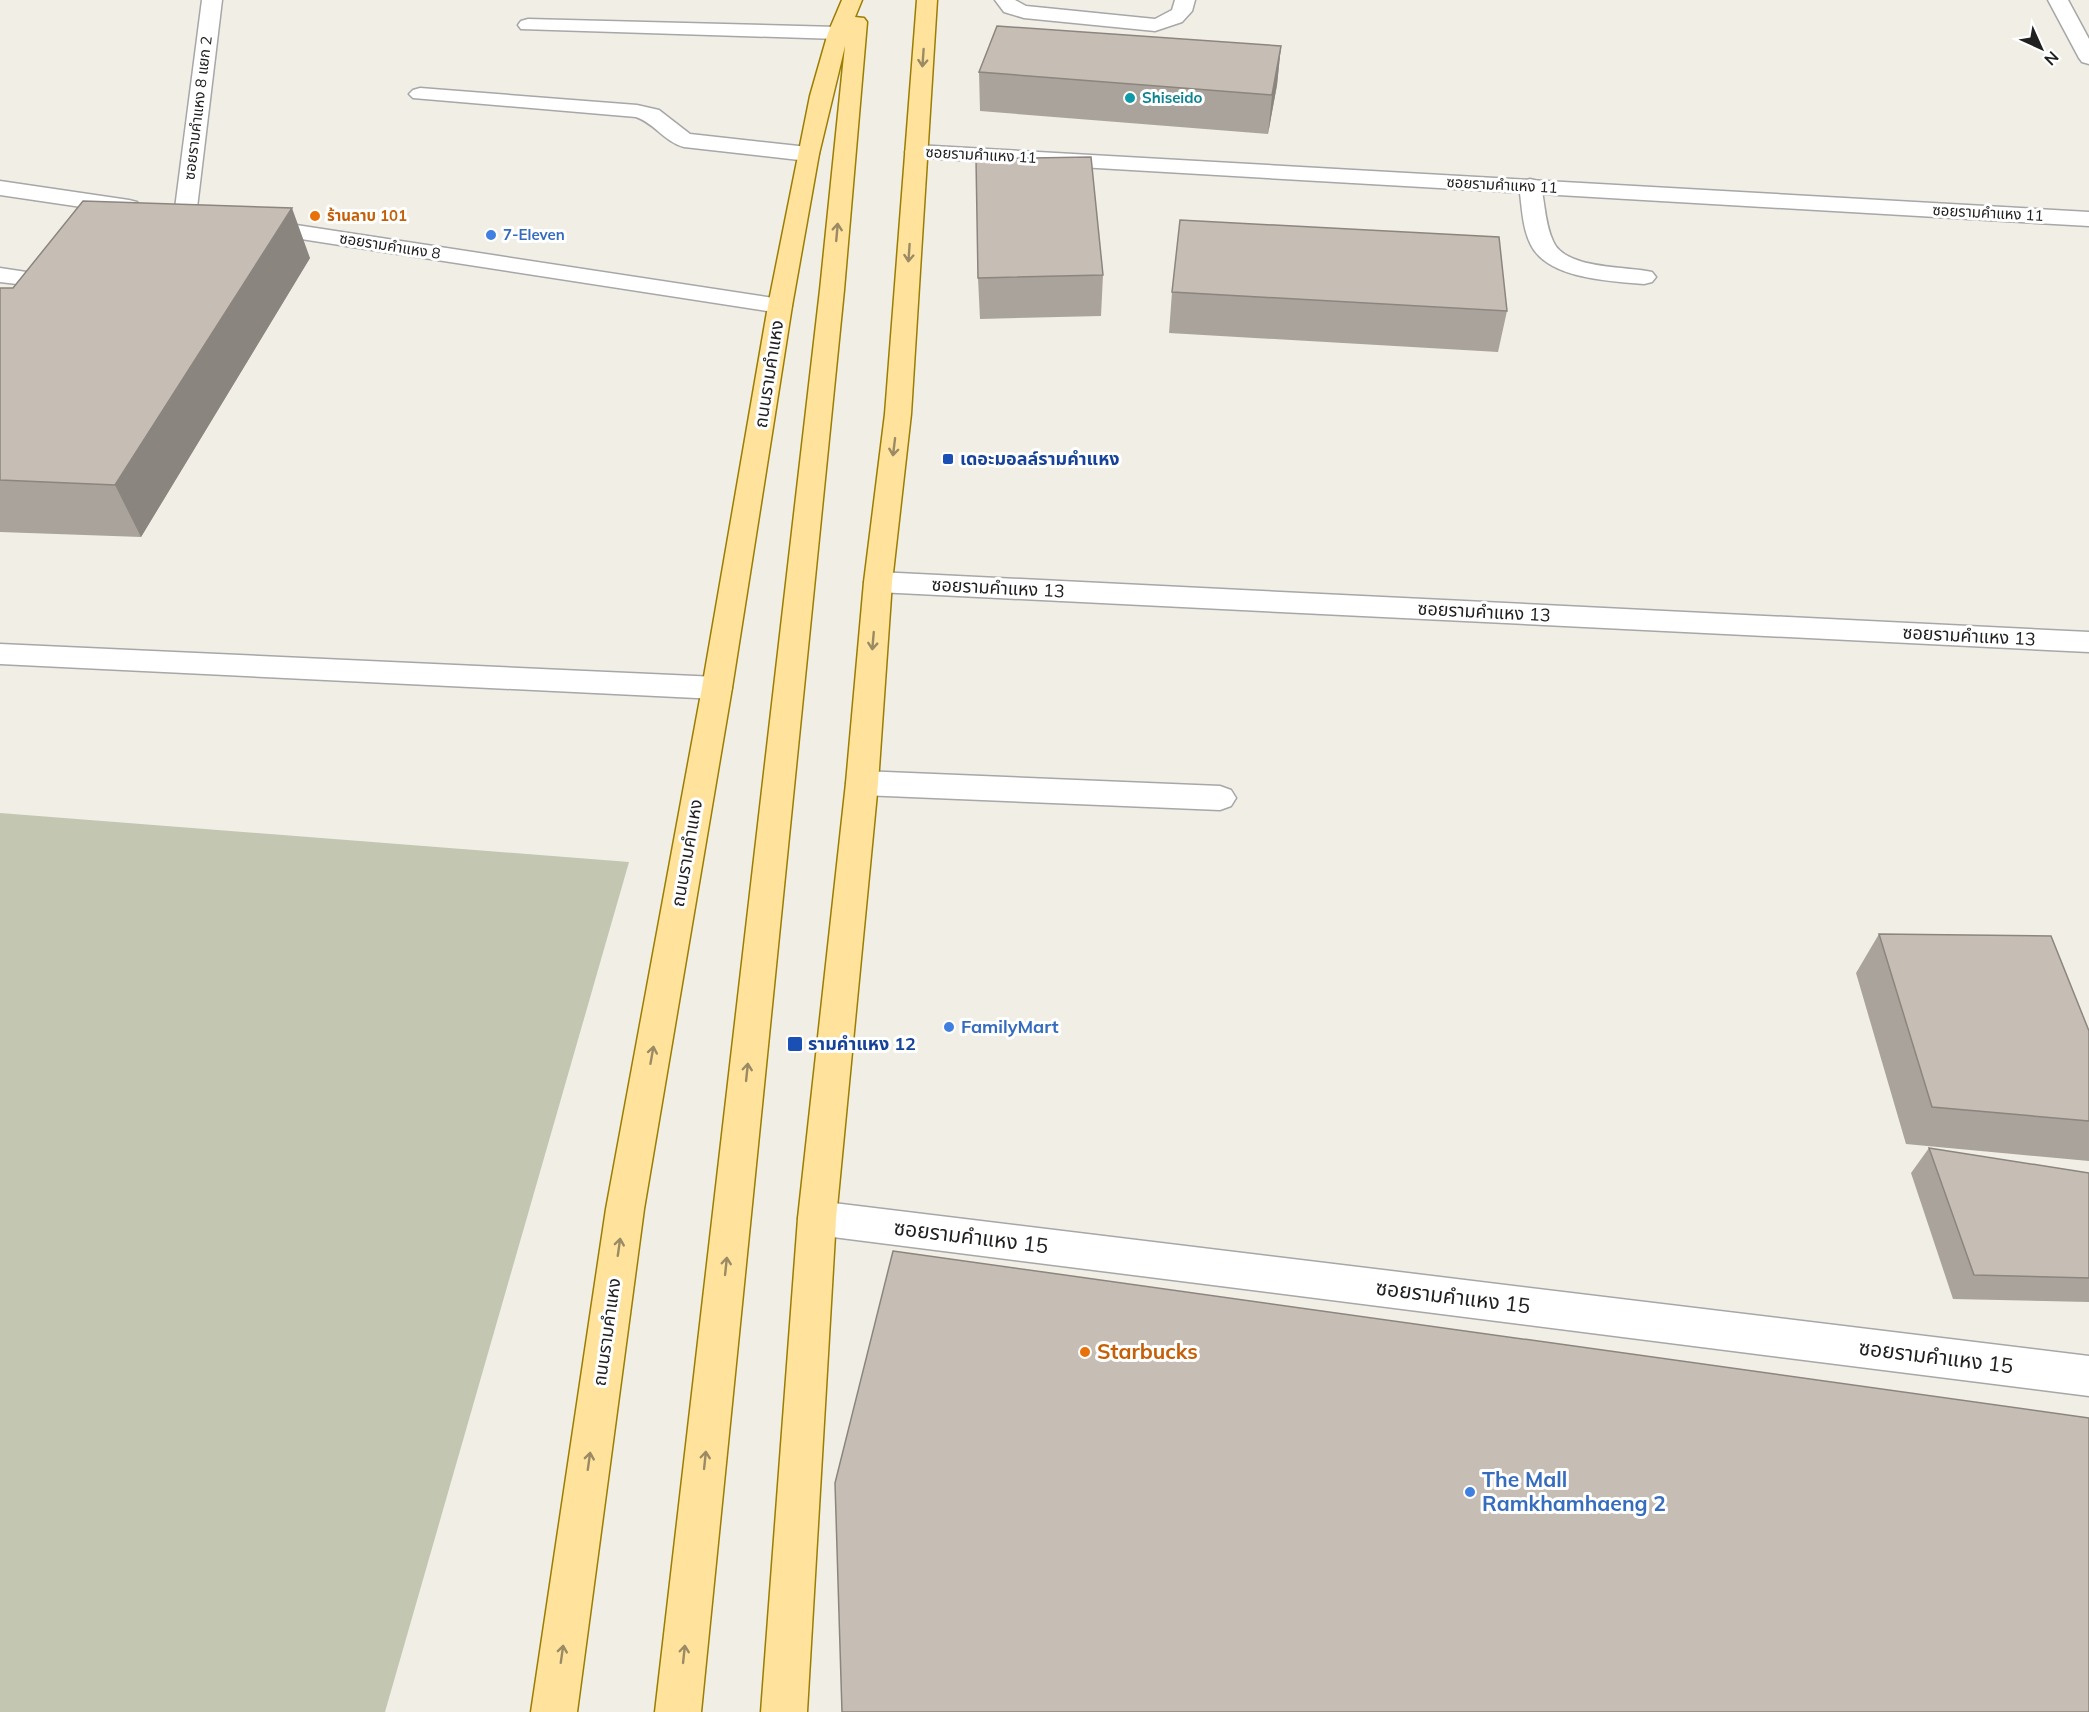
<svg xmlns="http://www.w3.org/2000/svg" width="2089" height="1712" viewBox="0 0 2089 1712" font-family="Mulish,'Noto Sans Thai',sans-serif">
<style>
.construction{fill:#c3c6b1}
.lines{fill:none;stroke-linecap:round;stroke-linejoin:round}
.service-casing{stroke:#a7a7a7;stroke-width:3}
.minor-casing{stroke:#a7a7a7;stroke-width:3}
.primary-casing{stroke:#9b7d00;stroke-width:3}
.service{fill:#fff;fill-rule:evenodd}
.minor{fill:#fff;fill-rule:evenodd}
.primary{fill:#ffe29c;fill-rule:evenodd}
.wall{fill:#aaa39c}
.shaded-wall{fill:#8b857f}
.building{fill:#c6beb5;stroke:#8b857f;stroke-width:1.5}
.oneway{stroke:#9b8b64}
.culture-dot{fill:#0f9aa8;stroke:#fff;stroke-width:2}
.food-dot{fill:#e8710a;stroke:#fff;stroke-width:2}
.shop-dot{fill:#3f7fe0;stroke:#fff;stroke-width:2}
.transit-dot{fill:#1a4fb4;stroke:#fff;stroke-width:2}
.labels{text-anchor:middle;stroke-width:6;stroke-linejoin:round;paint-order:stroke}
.far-culture-label{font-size:15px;font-weight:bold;fill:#0d838f;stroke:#fff;text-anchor:start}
.far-street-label{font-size:15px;fill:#202020;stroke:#fff}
.far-food-label{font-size:15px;font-weight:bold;fill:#c56008;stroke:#fff;text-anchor:start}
.far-shop-label{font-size:15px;font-weight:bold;fill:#366cbe;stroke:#fff;text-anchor:start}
.street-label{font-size:18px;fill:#202020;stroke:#fff}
.transit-label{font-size:18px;font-weight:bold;fill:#164399;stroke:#fff;text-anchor:start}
.shop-label{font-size:18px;font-weight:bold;fill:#366cbe;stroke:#fff;text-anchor:start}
.near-street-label{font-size:21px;fill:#202020;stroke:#fff}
.near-food-label{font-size:21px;font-weight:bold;fill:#c56008;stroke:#fff;text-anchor:start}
.near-shop-label{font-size:21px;font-weight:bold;fill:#366cbe;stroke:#fff;text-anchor:start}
</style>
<rect width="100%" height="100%" fill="#f1eee6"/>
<path class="construction" d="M0,813l629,49 -244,850h-385z"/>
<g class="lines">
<g class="service-casing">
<path id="service" d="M995,0h20l11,6 129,13 17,-9 3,-10h20l-3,11 -10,11 -27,9 -131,-13 -20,-6z
M528,19l310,8 7,2 3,4 -3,4 -7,2 -317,-10 -3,-4 3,-4z
M1530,179l8,2 3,5c4,18 4,38 12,55 12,29 74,25 99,31l4,5 -4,5 -8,2c-34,-3 -96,-5 -113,-39 -9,-17 -9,-40 -12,-59l3,-5z
M0,268l33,5 4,5 -4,5 -8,2 -25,-3z
M862,771l358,15 11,4 5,8 -5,8 -11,4 -358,-15 -11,-4 -5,-8 5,-8z"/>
</g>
<g class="minor-casing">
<path id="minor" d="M202,0h20l-26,216 -3,5 -8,2 -8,-2 -3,-5z
M2048,0h20l21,39v25l-7,-2 -3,-4z
M420,88l217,17 22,5 31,24 118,13 8,2 3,5 -3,5 -8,2 -124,-14c-19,-5 -30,-24 -48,-30l-223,-19 -4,-4 4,-4z
M916,145l1173,67v14l-1181,-69 -3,-5 3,-5z
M0,181l129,19 8,2 3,5 -3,5 -8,2 -129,-19z
M257,219l523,80 9,2 3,5 -3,5 -9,2 -531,-82 -4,-5 4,-5z
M878,572l1211,60v20l-1211,-60 -10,-3 -4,-7 4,-7z
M0,644l717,33 11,3 4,8 -4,8 -11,3 -717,-35z
M817,1201l1272,155v40l-1272,-161 -14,-5 -5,-12 5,-12z"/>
</g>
<g class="primary-casing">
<path id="primary" d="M842,0h20l-7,17 9,1 3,4 -23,268 -143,1422h-46l165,-1422 25,-244 -26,108 -27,152 -60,382 -88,521 -67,503h-46l75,-503 96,-521 66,-382 42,-210 18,-63z
M917,0h20l-26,414 -19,168 -14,201 -42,435 -29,494h-46l37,-494 48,-435 18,-201 21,-168z"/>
</g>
<use href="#service" class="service"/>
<use href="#minor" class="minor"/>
<use href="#primary" class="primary"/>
</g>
<path class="wall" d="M1281,46l-4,39 -9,49 -288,-23 -1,-39z
M310,258l-169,279 -141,-5v-244h13z
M1103,275l-2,41 -121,3 -2,-41z
M1172,292l335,19 -9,41 -329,-19z
M1879,934l210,97v130l-183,-17 -50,-171z
M1929,1148l160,25v129l-136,-3 -42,-126z"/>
<path class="shaded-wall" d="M1281,46l-4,39 -9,49 4,-39z
M292,208l18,50 -169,279 -26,-52z"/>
<path class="building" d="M997,26l284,20 -9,49 -293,-23z
M1091,157l12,118 -125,3 -2,-119z
M83,201l209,7 -177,277 -115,-5v-192h13z
M1180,220l319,17 8,74 -335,-19z
M1879,934l172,2 38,95v90l-157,-14z
M1929,1148l160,25v105l-115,-3z
M893,1251l1196,167v294h-1247l-7,-229z"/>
<defs><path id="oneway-shaft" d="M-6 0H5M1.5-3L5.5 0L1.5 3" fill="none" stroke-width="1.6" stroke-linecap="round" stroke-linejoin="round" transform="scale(1.5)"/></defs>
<g class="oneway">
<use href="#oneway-shaft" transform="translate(923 58) rotate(94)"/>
<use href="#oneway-shaft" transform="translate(837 232) rotate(-85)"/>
<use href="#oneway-shaft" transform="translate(909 253) rotate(94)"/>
<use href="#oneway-shaft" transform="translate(894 447) rotate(97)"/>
<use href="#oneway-shaft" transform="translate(873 641) rotate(95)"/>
<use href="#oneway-shaft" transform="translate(652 1055) rotate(-80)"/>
<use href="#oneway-shaft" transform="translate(747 1072) rotate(-84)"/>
<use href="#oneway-shaft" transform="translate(619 1247) rotate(-82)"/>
<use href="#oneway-shaft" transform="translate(726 1266) rotate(-84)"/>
<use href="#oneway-shaft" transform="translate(705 1460) rotate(-84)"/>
<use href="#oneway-shaft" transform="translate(589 1461) rotate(-82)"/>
<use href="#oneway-shaft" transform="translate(562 1654) rotate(-82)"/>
<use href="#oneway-shaft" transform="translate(684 1654) rotate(-84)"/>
</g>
<circle class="culture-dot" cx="1130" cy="98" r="6"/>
<g class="food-dot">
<circle cx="315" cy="216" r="6"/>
<circle cx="1085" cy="1352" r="6"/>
</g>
<g class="shop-dot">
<circle cx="491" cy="235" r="6"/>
<circle cx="949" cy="1027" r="6"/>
<circle cx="1470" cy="1492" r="6"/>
</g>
<g class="transit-dot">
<rect x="942" y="453" width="12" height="12" rx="3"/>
<rect x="787" y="1036" width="16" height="16" rx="3"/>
</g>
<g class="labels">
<g class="far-culture-label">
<text x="1142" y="103">Shiseido</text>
</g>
<g class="far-street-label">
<text transform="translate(198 108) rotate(-83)" y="5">ซอยรามคำแหง 8 แยก 2</text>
<text transform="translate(981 155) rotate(3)" y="5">ซอยรามคำแหง 11</text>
<text transform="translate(1502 185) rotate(3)" y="5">ซอยรามคำแหง 11</text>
<text transform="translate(1988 213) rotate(3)" y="5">ซอยรามคำแหง 11</text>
<text transform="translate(390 246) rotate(9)" y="5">ซอยรามคำแหง 8</text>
</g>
<g class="far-food-label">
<text x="327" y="221">ร้านลาบ 101</text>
</g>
<g class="far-shop-label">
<text x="503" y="240">7-Eleven</text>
</g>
<g class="street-label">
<text transform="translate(769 374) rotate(-81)" y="6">ถนนรามคำแหง</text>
<text transform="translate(998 588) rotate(3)" y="6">ซอยรามคำแหง 13</text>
<text transform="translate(1484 612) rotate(3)" y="6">ซอยรามคำแหง 13</text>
<text transform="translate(1969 636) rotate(3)" y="6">ซอยรามคำแหง 13</text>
<text transform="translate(687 853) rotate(-80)" y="6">ถนนรามคำแหง</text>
<text transform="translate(607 1332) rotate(-82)" y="6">ถนนรามคำแหง</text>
</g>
<g class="transit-label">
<text x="960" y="465">เดอะมอลล์รามคำแหง</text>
<text x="808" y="1050">รามคำแหง 12</text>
</g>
<g class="shop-label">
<text x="961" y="1033">FamilyMart</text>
</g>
<g class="near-street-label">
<text transform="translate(971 1237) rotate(7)" y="7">ซอยรามคำแหง 15</text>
<text transform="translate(1453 1297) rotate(7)" y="7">ซอยรามคำแหง 15</text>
<text transform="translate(1936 1357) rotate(7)" y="7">ซอยรามคำแหง 15</text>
</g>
<g class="near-food-label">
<text x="1097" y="1359">Starbucks</text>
</g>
<g class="near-shop-label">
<text x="1482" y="1487">The Mall<tspan x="1482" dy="24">Ramkhamhaeng 2</tspan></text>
</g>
</g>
<g transform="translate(2041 48) rotate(135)" stroke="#ffffff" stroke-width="4.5" paint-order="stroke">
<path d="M0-4.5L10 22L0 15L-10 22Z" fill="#202020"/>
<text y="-9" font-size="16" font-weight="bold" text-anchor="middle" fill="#202020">N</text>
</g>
</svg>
